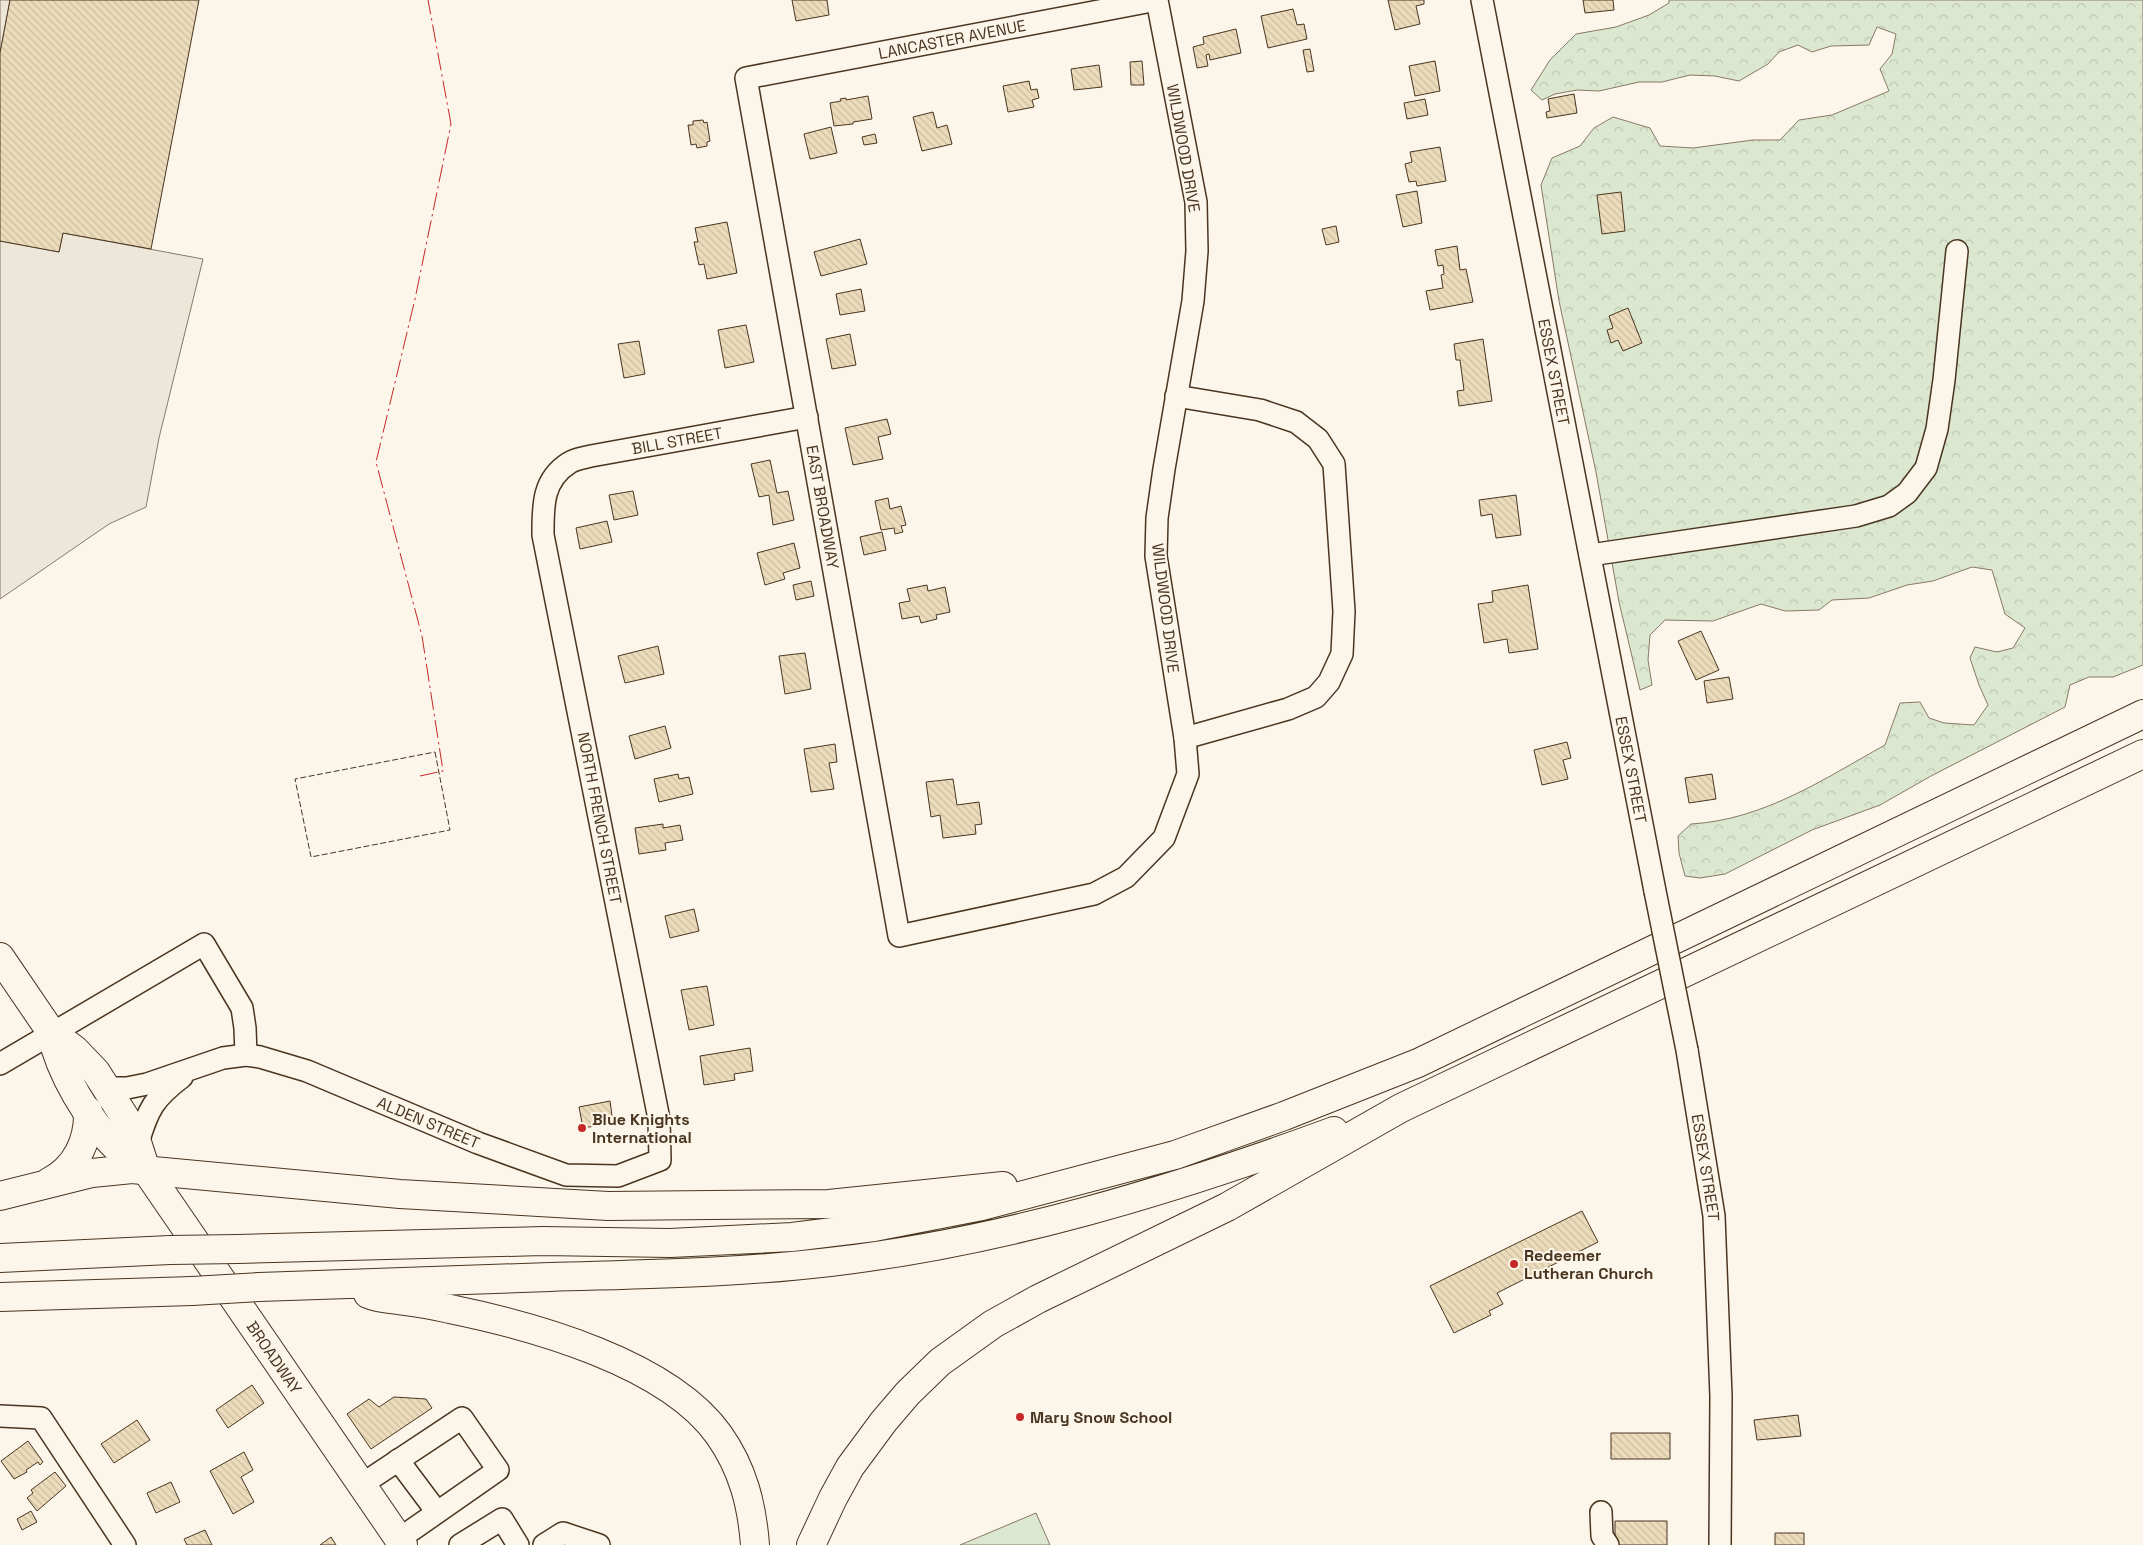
<svg xmlns="http://www.w3.org/2000/svg" width="2143" height="1545" viewBox="0 0 2143 1545" font-family="'Space Grotesk',sans-serif">
<style>
.forest{fill:url(#forest-crowns);stroke:#887966}
.garden{fill:#dce7d0;stroke:#887966}
.parking{fill:#ede7d9;stroke:#887966}
.building{fill:url(#building-back-hatch);stroke:#4a3520}
.lines{fill:none;stroke-linecap:round;stroke-linejoin:round}
.minor-casing{stroke:#4a3520;stroke-width:24}
.major-casing{stroke:#4a3520;stroke-width:30}
.highway-casing{stroke:#4a3520;stroke-width:30}
.minor{stroke:#fbf6e9;stroke-width:21}
.major{stroke:#fbf6e9;stroke-width:28}
.highway{stroke:#fbf6e9;stroke-width:28}
.minor-bridge-casing{stroke:#4a3520;stroke-width:24;stroke-linecap:butt}
.highway-bridge-casing{stroke:#4a3520;stroke-width:30;stroke-linecap:butt}
.minor-bridge{stroke:#fbf6e9;stroke-width:21}
.highway-bridge{stroke:#fbf6e9;stroke-width:28}
.fence{stroke:#4a3520;stroke-width:1;stroke-dasharray:6 2.5;stroke-linecap:butt}
.power{stroke:#c62828;stroke-width:1;stroke-dasharray:18 4 2.5 4;stroke-linecap:butt}
.poi-dot{fill:#c62828;stroke:#fbf6e9;stroke-width:2}
.labels{text-anchor:middle;stroke-width:4;stroke-linejoin:round;paint-order:stroke}
.street-label{font-size:16px;fill:#4a3520;stroke:#fbf6e9}
.poi-label{font-size:16px;font-weight:bold;fill:#4a3520;stroke:#fbf6e9;text-anchor:start}
</style>
<defs>
<pattern id="forest-crowns" width="20" height="18" patternUnits="userSpaceOnUse" patternTransform="scale(1.25)"><rect width="20" height="18" fill="#dce7d0"/><path d="M2 6a3 3 0 1 1 6 0M12 15a3 3 0 1 1 6 0" fill="none" stroke="#bec7b2"/></pattern>
<pattern id="building-back-hatch" width="6" height="6" patternUnits="userSpaceOnUse" patternTransform="scale(1.25)"><rect width="6" height="6" fill="#ecdcbc"/><path d="M-1 5l2 2M0 0l6 6M5-1l2 2" fill="none" stroke="#ccbda1"/></pattern>
</defs>
<rect width="100%" height="100%" fill="#fbf6e9"/>
<path class="forest" d="M1669,0h474v665l-30,12h-24l-19,8 -5,22 -134,69 -51,29 -68,25 -87,44 -25,4 -15,-2 -6,-23 -1,-17 13,-12c72,-4 133,-45 194,-79l15,-42 20,-1 9,16 15,5 30,2 14,-20 -9,-20 -9,-27 5,-11 22,5 16,-4 12,-20 -20,-14 -13,-44 -20,-3 -39,14 -26,4 -38,13 -37,2 -13,10 -34,1 -24,-7 -48,17 -48,-1 -15,15 -2,25 4,25 -12,5 -21,-88 -23,-130 -37,-171 -18,-116 11,-27 28,-12 14,-18 19,-11 37,11 10,18 33,2 60,-8h27l19,-20 33,-5 57,-24 -9,-22 12,-15 4,-20 -19,-7 -8,18 -38,1 -19,6 -14,-7 -19,7 -11,12 -29,17 -24,-5 -25,-1 -28,7h-23l-40,9 -22,-1 -22,4 -13,6 -11,-10 19,-30 26,-26 40,-7 33,-12 20,-12z"/>
<path class="garden" d="M1036,1513l14,32h-90z"/>
<path class="parking" d="M0,0h10l-10,53z
M63,233l140,26 -44,179 -13,69 -37,17 -109,75v-358l59,11z"/>
<path class="building" d="M10,0h189l-48,249 -88,-16 -4,19 -59,-11v-188z
M792,0h35l2,15 -33,6z
M1388,0h36v4l-8,2 4,18 -25,6z
M1583,0h30l1,10 -29,3z
M1293,9l4,16 7,-1 3,15 -39,9 -7,-32z
M1236,29l5,24 -31,7 -1,-6 -3,1 2,11 -11,2 -4,-21 11,-3 -1,-7z
M1310,49l4,22 -7,1 -4,-22z
M1142,61l2,24h-13l-1,-23z
M1435,61l5,30 -25,5 -6,-30z
M1099,65l3,22 -28,3 -3,-21z
M1029,81l2,9 6,-1 2,9 -7,2 2,7 -26,5 -5,-26z
M1574,94l3,19 -30,5 -1,-6 4,-1 -2,-12z
M868,96l4,23 -19,3v2l-19,2 -4,-23 11,-2 -1,-2 6,-1v2z
M1425,99l3,16 -21,4 -3,-16z
M933,112l4,16 10,-3 5,19 -30,7 -9,-34z
M703,120l1,3 3,-1 3,19 -3,1v4l-10,2 -1,-4 -5,1 -3,-20h5v-4z
M831,127l6,26 -27,6 -6,-25z
M875,134l2,9 -13,2 -2,-8z
M1440,147l6,34 -29,5 -1,-5 -7,1 -4,-18 7,-2 -2,-10z
M1417,191l5,32 -19,4 -7,-32z
M1621,192l4,39 -23,3 -5,-39z
M727,222l10,51 -30,6 -3,-15 -5,1 -5,-23h4l-3,-14z
M1336,226l3,16 -13,3 -4,-16z
M860,239l7,25 -46,12 -7,-24z
M1457,246l3,24 6,-1 7,33 -43,8 -4,-19 17,-3 -2,-13 3,-1 -1,-9 -5,1 -3,-16z
M861,289l4,22 -25,4 -4,-21z
M1628,308l14,35 -19,8 -5,-11 -7,3 -4,-13 6,-2 -4,-12z
M746,325l8,37 -29,6 -7,-38z
M850,334l6,31 -24,4 -6,-30z
M1483,339l9,62 -33,5 -2,-15 7,-1 -4,-30h-4l-2,-16z
M639,341l6,33 -21,4 -6,-34z
M887,419l4,15 -13,3 5,22 -30,6 -8,-37z
M770,460l7,33 11,-2 6,29 -21,5 -4,-30 -10,2 -8,-33z
M633,491l5,24 -24,5 -5,-25z
M1516,495l5,40 -25,3 -4,-24 -11,2 -2,-16z
M888,498l2,11 11,-3 5,19 -5,1 2,6 -8,2 -1,-6 -13,2 -6,-29z
M607,521l5,21 -32,7 -4,-21z
M882,532l4,18 -22,5 -4,-18z
M794,543l6,25 -17,5 2,6 -20,6 -8,-32z
M811,581l3,15 -18,4 -3,-15z
M927,585l1,6 17,-4 5,25 -14,3 1,4 -16,4 -2,-7 -17,3 -3,-16 11,-2 -3,-12z
M1528,585l10,64 -29,4 -2,-14 -23,4 -6,-39 15,-2 -1,-11z
M1701,631l18,39 -23,10 -18,-39z
M658,646l6,28 -39,9 -7,-27z
M805,653l6,36 -26,5 -6,-38z
M1729,677l4,22 -26,4 -3,-22z
M665,726l6,22 -36,11 -6,-23z
M1567,742l4,16 -8,2 5,19 -26,6 -8,-35z
M835,744l2,18 -8,1 5,26 -23,3 -7,-43z
M678,774l1,5 10,-2 4,17 -34,8 -5,-23z
M1712,774l4,25 -27,4 -4,-25z
M953,779l4,26 22,-3 3,22 -7,1 1,9 -33,4 -3,-23 -9,2 -5,-35z
M663,824v4l17,-3 3,15 -18,3 1,7 -27,4 -4,-26z
M694,909l5,22 -29,7 -5,-22z
M707,986l7,39 -25,5 -8,-40z
M750,1048l3,23 -19,3 1,6 -31,5 -4,-29z
M610,1101l3,22 -30,5 -4,-21z
M1582,1211l16,31 -101,51 6,11 -14,7 2,4 -37,18 -24,-47z
M252,1385l12,18 -36,25 -12,-18z
M394,1397l32,2 6,9 -61,41 -24,-35 22,-15 10,8z
M1798,1415l3,21 -44,4 -3,-20z
M137,1420l13,20 -36,23 -13,-19z
M1611,1433h59v26h-59z
M28,1441l15,21 -3,3 -2,-3 -12,8 1,2 -13,7 -13,-18z
M244,1452l9,18 -12,7 13,25 -21,12 -23,-43z
M55,1472l11,14 -29,25 -10,-13 6,-5 -2,-3z
M171,1482l9,20 -24,11 -9,-20z
M31,1511l6,11 -15,8 -5,-11z
M1615,1521h52v24h-52z
M205,1530l7,15h-25l-3,-6z
M1775,1533h29v12h-29z
M331,1537l5,8h-16z"/>
<g class="lines">
<g class="minor-casing">
<g id="minor">
<path d="M1157,0l39,202 1,49 -4,50 -29,168 -7,49 -1,38 29,182 3,36 -24,64 -38,39 -32,17 -195,42 -153,-858z"/>
<path id="s1" d="M1482,0l173,891"/>
<path d="M1176,396l84,14 36,12 22,17 16,25 10,147 -2,43 -13,28 -13,15 -28,12 -103,29"/>
<path d="M1590,555l266,-39 33,-10 18,-13 19,-25 11,-39 7,-49 13,-129"/>
<path id="s2" d="M1687,1050l27,166 7,180 -1,149"/>
<path d="M0,1064l204,-120 38,64 3,20 1,27"/>
<path id="s3" d="M107,1088h20l20,-4 76,-26 23,-3 14,2 47,14 171,72 88,32 52,1 42,-16 -1,-41 -116,-584c0,-28 -1,-55 26,-72 6,-4 15,-5 22,-7l216,-39"/>
<path d="M138,1143c10,-34 16,-45 44,-66"/>
<path d="M0,1416l41,2 84,127"/>
<path d="M398,1460l39,52"/>
<path d="M361,1485l101,-67 36,52 -99,69"/>
<path d="M1601,1512l1,24 6,9"/>
<path d="M460,1545l42,-26 16,26"/>
<path d="M544,1545l19,-12 36,12"/>
</g>
</g>
<g class="major-casing">
<g id="major">
<path id="s4" d="M0,957l51,75 24,18 21,22 37,58 13,40 257,375"/>
<path d="M51,1032c9,41 37,89 67,117 8,8 18,14 28,21"/>
</g>
</g>
<g class="highway-casing">
<path id="highway" d="M49,1182c27,-14 40,-41 39,-71
M0,1196l92,-23 40,-4 268,25 208,12 221,-2 174,-18
M238,1249l305,-8 127,2 122,-6 82,-10 108,-21 193,-51 109,-39 134,-53 725,-349
M0,1258l170,-8
M259,1287c97,-4 194,-7 291,-10 94,-3 187,-4 280,-15 172,-20 341,-71 504,-131
M368,1294c9,4 20,5 30,6 17,2 35,5 52,9 83,17 218,54 269,126 24,34 33,70 36,110
M0,1297l192,-6
M811,1545l22,-47 17,-31 34,-46 24,-28 32,-31 53,-38 45,-25 189,-92 174,-99 742,-354"/>
</g>
<use href="#minor" class="minor"/>
<use href="#major" class="major"/>
<use href="#highway" class="highway"/>
<g class="minor-bridge-casing">
<path id="minor-bridge" d="M1655,891l32,159"/>
</g>
<g class="highway-bridge-casing">
<path id="highway-bridge" d="M170,1250l68,-1
M192,1291l67,-4"/>
</g>
<use href="#minor-bridge" class="minor-bridge"/>
<use href="#highway-bridge" class="highway-bridge"/>
<path class="fence" d="M435,752l15,78 -139,27 -16,-78z"/>
<path class="power" d="M420,776l23,-5 -21,-135 -46,-174 39,-163 36,-175 -23,-124"/>
</g>
<g class="poi-dot">
<circle cx="582" cy="1128" r="5"/>
<circle cx="1514" cy="1264" r="5"/>
<circle cx="1020" cy="1417" r="5"/>
</g>
<g class="labels">
<g class="street-label">
<text transform="translate(952 39) rotate(-11)" y="6">LANCASTER AVENUE</text>
<text transform="translate(1184 148) rotate(80)" y="6">WILDWOOD DRIVE</text>
<text dy="6" stroke="none"><textPath href="#s1" startOffset="379">ESSEX STREET</textPath></text>
<text dy="6" stroke="none"><textPath href="#s3" startOffset="1411">BILL STREET</textPath></text>
<text transform="translate(823 507) rotate(80)" y="6">EAST BROADWAY</text>
<text transform="translate(1166 608) rotate(83)" y="6">WILDWOOD DRIVE</text>
<text dy="6" stroke="none"><textPath href="#s1" startOffset="784">ESSEX STREET</textPath></text>
<text transform="translate(600 818) rotate(79)" y="6">NORTH FRENCH STREET</text>
<text dy="6" stroke="none"><textPath href="#s3" startOffset="339">ALDEN STREET</textPath></text>
<text dy="6" stroke="none"><textPath href="#s2" startOffset="119">ESSEX STREET</textPath></text>
<text dy="6" stroke="none"><textPath href="#s4" startOffset="489">BROADWAY</textPath></text>
</g>
<g class="poi-label">
<text x="592" y="1125">Blue Knights<tspan x="592" dy="18">International</tspan></text>
<text x="1524" y="1261">Redeemer<tspan x="1524" dy="18">Lutheran Church</tspan></text>
<text x="1030" y="1423">Mary Snow School</text>
</g>
</g>
</svg>
